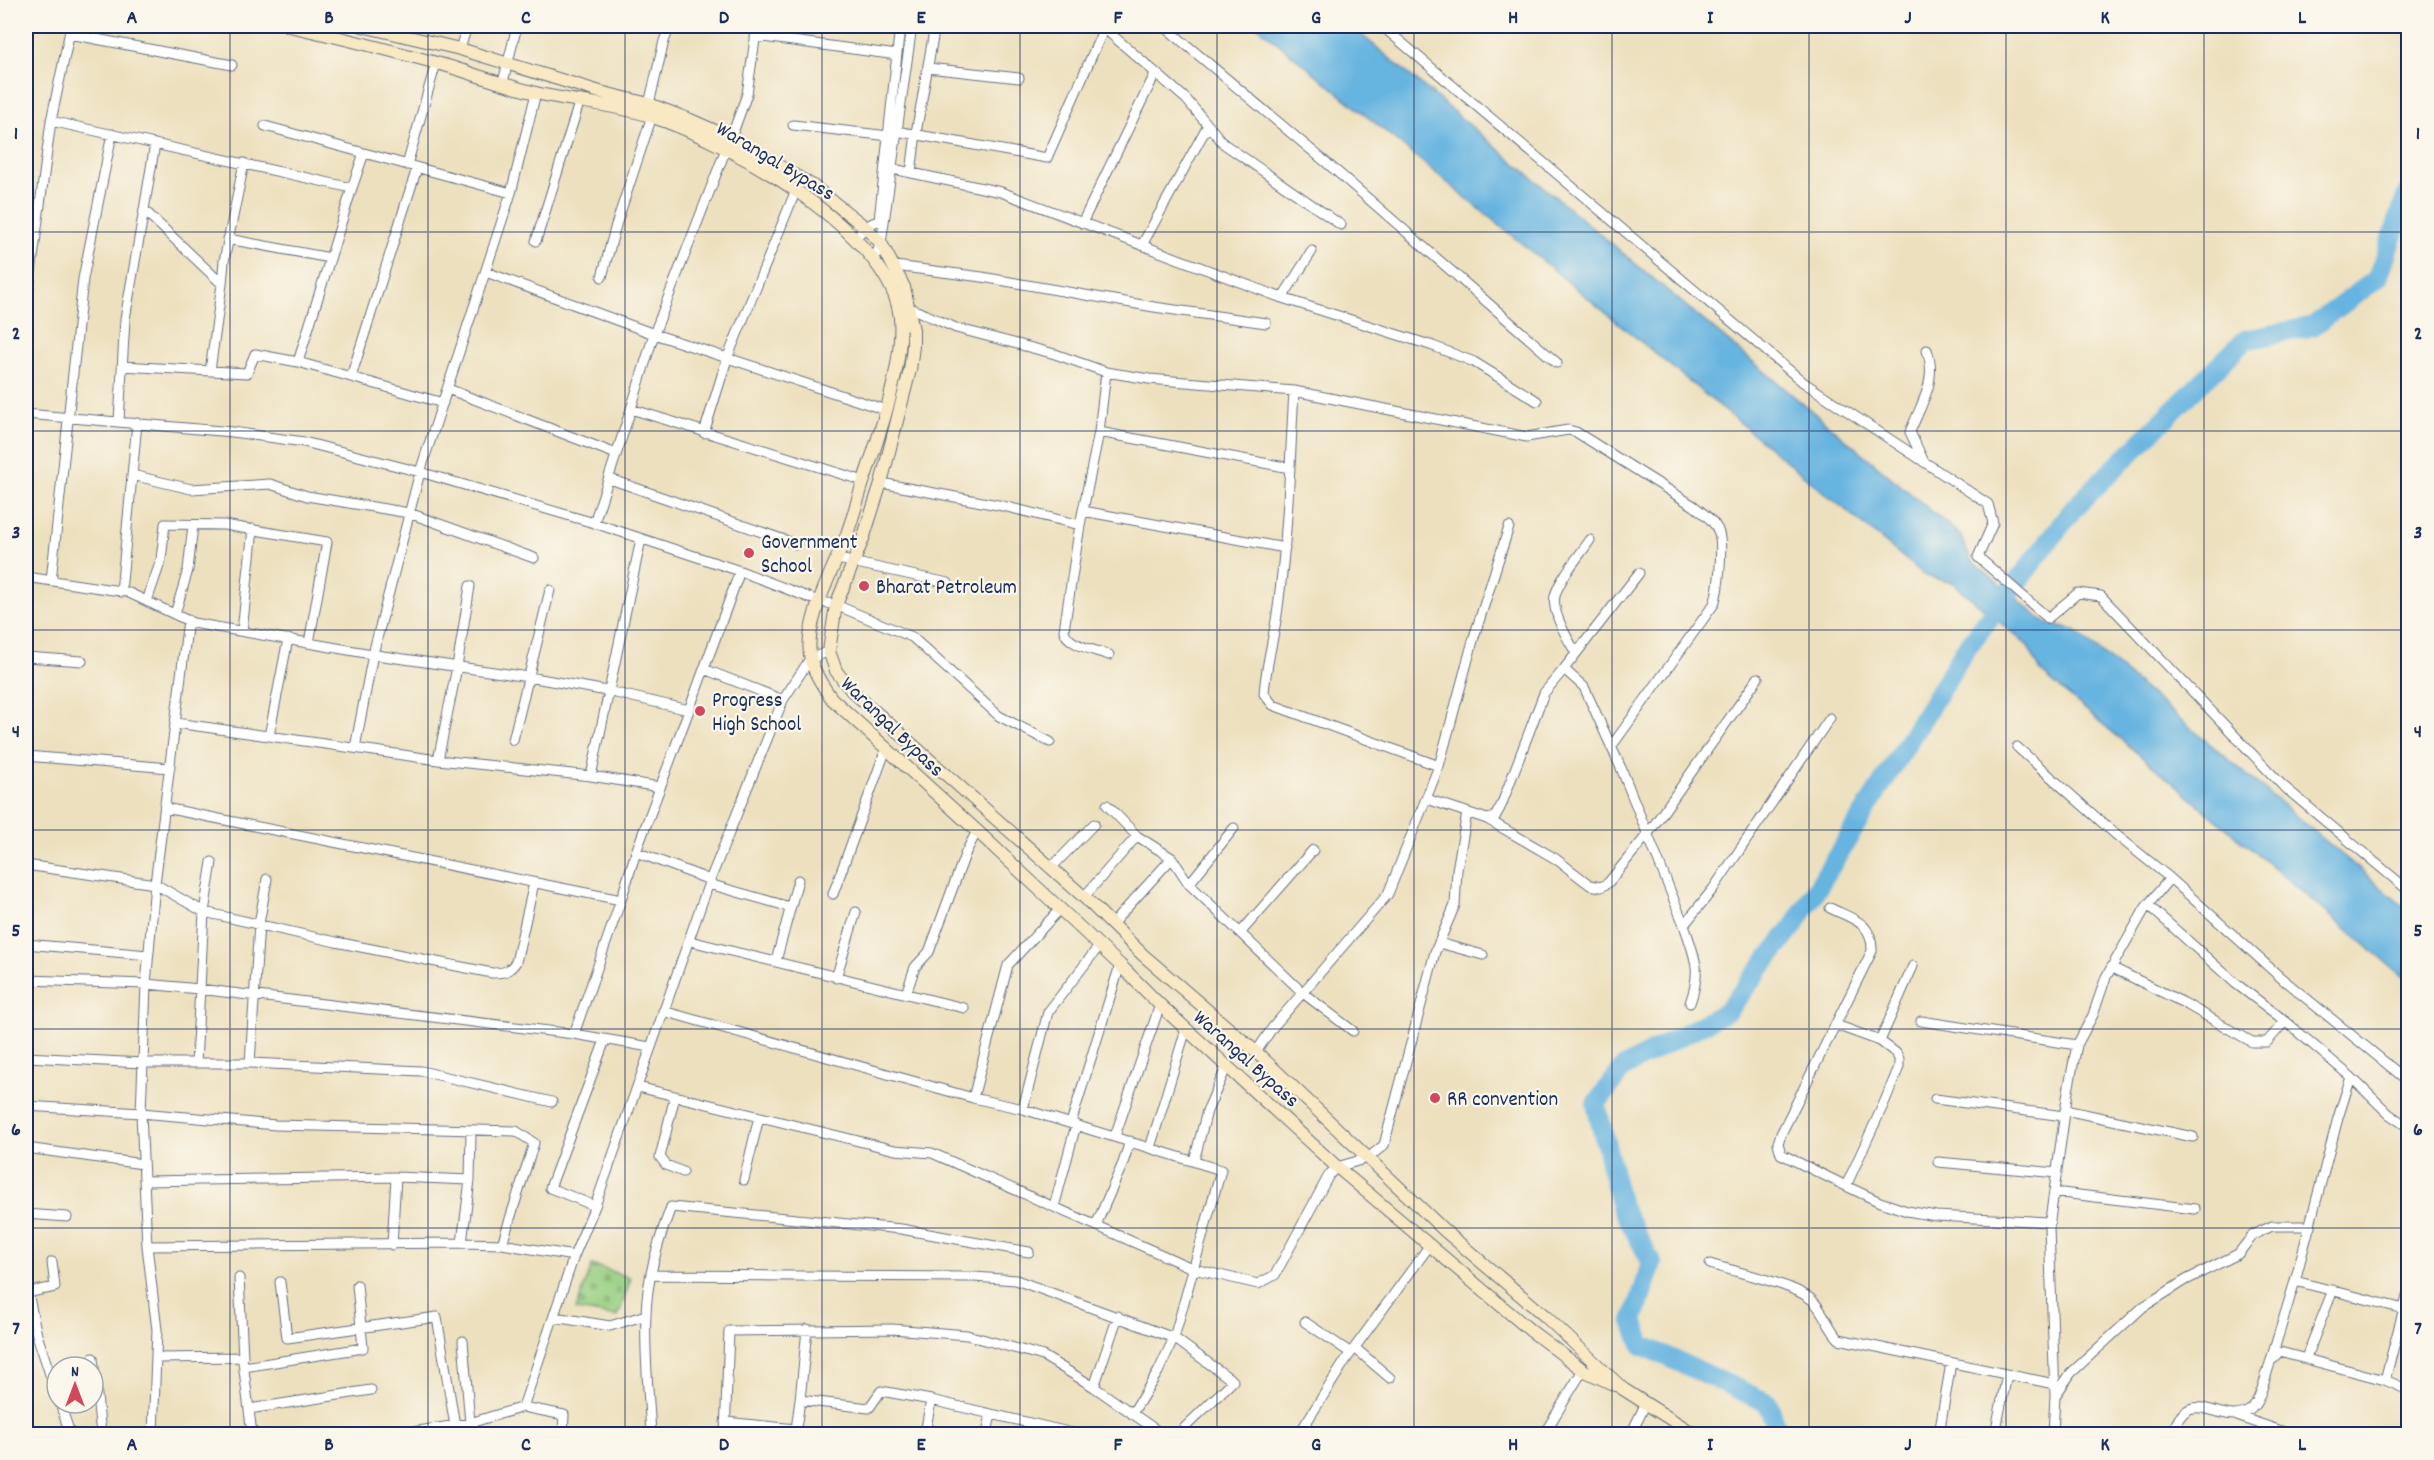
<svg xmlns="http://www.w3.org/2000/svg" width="2434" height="1460" viewBox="0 0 2434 1460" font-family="Dekko,sans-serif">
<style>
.cemetery{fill:url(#cemetery-stones);stroke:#5a7f70;stroke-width:1.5}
.water{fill:#66b4e0;stroke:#40729f;stroke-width:1.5}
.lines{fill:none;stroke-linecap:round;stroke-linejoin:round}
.river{stroke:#66b4e0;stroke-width:20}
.street-casing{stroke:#646d80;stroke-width:11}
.secondary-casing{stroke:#646d80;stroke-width:14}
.street{stroke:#fff;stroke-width:9}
.secondary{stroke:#f8e8c3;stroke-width:12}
.grid{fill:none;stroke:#1b2f5e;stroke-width:1.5;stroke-opacity:0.55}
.poi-dot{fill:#d1495b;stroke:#fbf7ec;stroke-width:2}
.labels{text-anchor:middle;stroke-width:4.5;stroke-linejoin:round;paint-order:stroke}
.street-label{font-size:21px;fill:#1b2f5e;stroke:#fbf7ec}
.poi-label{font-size:21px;fill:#1b2f5e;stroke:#fbf7ec;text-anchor:start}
.neatline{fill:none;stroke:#1b2f5e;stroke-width:2}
.grid-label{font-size:20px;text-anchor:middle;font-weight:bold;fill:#1b2f5e}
</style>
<defs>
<pattern id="cemetery-stones" width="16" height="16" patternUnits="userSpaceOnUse" patternTransform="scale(1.5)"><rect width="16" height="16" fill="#98cf81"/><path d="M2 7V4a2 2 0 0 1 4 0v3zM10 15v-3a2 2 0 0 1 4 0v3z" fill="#82b272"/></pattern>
</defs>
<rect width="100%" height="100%" fill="#fbf7ec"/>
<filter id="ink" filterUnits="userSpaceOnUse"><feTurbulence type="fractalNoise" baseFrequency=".0167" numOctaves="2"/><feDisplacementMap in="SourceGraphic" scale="12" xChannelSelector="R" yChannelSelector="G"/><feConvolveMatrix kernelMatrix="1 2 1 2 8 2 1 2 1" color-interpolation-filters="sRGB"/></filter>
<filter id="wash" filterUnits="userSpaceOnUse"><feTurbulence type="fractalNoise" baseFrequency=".008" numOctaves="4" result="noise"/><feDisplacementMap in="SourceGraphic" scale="24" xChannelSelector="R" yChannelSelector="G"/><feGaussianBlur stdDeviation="1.35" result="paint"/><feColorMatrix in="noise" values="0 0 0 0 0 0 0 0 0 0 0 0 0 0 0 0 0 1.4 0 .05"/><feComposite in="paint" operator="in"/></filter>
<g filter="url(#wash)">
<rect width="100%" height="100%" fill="#ede0be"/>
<path class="cemetery" d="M592,1265l39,13 -13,39 -42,-7z"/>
<path class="water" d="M1257,26h94l609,509 12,26 75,63 27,6 334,280v71l-367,-309 -13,-26 -75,-63 -27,-7z"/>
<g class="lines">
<path class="river" d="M1779,1434l-11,-31 -126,-58 -9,-24 19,-58 -31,-57 -25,-102 28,-37 103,-56 66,-84 172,-277 109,-142 171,-168 68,-14 65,-48 30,-86"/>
</g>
</g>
<g filter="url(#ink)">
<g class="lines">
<g class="street-casing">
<path id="street" d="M1096,26l8,2 82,71 38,45 117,81
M1164,26l177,149 216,188
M1382,26l421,356 185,122 5,19 -15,34 70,61 30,-25 23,3 181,189 126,105
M70,34l162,31
M755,36l142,19
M460,49l7,-23
M928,68l91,10
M503,82l14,-56
M649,104l15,-63 6,-15
M51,121l20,-95
M793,125l96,11
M265,126l99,27
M896,131l151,27 57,-130
M731,138l16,-44 10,-68
M155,144l-11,66 78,74 -12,87
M407,165l29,-102
M893,169l108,23 281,106 151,48 41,16 63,39
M911,173l5,-40 19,-107
M1082,223l73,-149
M856,238l9,-11 14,-7 21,-194
M228,239l102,19
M536,241l44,-141
M1142,245l66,-120
M874,260l7,-17 31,-217
M895,266l87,11 172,30 112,16
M486,272l168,62 232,76
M602,277l14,-52 36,-109
M222,284l2,-23 20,-98
M1282,298l30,-47
M908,307l48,21 99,26 51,18 43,7 145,12 233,46 41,-7 8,2 118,74c10,8 21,15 25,27 4,14 0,57 -5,71l-103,143
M26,311l25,-190 301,67 12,-35 147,40 25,-100
M298,362l54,-174
M122,366l125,7 8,-19 43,8 145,41
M351,377l66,-209
M448,389l168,65
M1294,391c-4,69 -6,139 -15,208 -3,32 -13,63 -15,95l9,11 166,61
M631,409l23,-75 72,-185
M26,414l206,18 72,10 116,30 91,-279
M119,421l6,-102 19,-109
M1099,432l191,36
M704,433l23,-74 69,-169
M1924,462l-14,-30c11,-28 28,-52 17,-82
M132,475l59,14 79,-5 37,12 102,17 125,45
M610,479l186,65
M881,483l122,23 77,19 19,-93 7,-60
M1083,511l202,37
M594,523l37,-114 233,72
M1080,525l-16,105c3,16 32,20 45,25
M838,559l110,24
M26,577l101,15 66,31 190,33 146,21 78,14 82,19 51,-139
M51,581l32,-302 29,-145
M121,592l16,-169
M147,601l14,-41 4,-36 59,1 103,17 -18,101
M175,614l13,-44 5,-45
M242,631l11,-102
M1576,653c-8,-13 -25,-41 -21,-57 4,-17 25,-41 35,-56
M26,657l56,4
M704,669l79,31
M1564,669l75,-96
M176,723l262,37 19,-93 13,-81
M269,736l19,-97
M513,740l37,-150
M2017,747l98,87 55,44 110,99 128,104
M355,748l18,-94 47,-182 174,51 146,48 78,30 18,4 76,32 87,79 51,26
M26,756l144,12
M438,760l153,16 69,11
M591,776l50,-237
M1427,799l60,20 8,-2 6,-11 43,-113 20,-24 20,18 37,81 63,157 29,-36 117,-171
M1107,805l30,31 35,22 17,26
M165,808l456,92
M1487,819l69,40 34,26 11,2 7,-4 39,-48 111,-157
M1234,828l-45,56 114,109 50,38
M636,852l74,28
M26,865l129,19 49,28 132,30 156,31c12,0 17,-1 24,-11l18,-79
M1051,868l43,-44
M709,884l81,23
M833,894l53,-145
M1084,897l53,-61
M2148,905l87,78 50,38 66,56 38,37 19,13
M1830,908c22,11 43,14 42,43l-91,183 -3,9 3,11 65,32
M1112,924l60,-66
M1684,925c11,33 18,44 6,78
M1241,932l72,-82
M690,941l274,67
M1439,943l44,12
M26,944l122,11
M776,961l22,-81
M2113,968l71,35 68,39h15l18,-21
M836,978l20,-66
M26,980l120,4 53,5 375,45 76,13
M906,994l9,-27 14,-15 37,-100 11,-21
M663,1011l310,87 50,11 198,61 -47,168 -16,34 -26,42
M1921,1021l156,24
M1836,1025l44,16 16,12 3,6v8l-14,34 -39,85 34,16 27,9 29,5 113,6
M574,1034l47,-134 15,-48 53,-142
M1880,1041l33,-75
M1256,1052l17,-25 115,-133 51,-128 35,-129 35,-110
M26,1057l117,6h107l171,8 131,31
M196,1063l8,-151 8,-50
M250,1063l9,-139 8,-45
M638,1087l257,63 37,3 262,116 64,15 17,-9 54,-100 8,-8 31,-9 16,-13 51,-193 20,-47 2,-35 10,-57
M675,1096l-15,61 6,8 17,7
M973,1098l35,-133 53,-57
M1935,1099l129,17
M26,1106l115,7 135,12 240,6 18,12 -32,101
M1023,1109l25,-97 52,-67
M2065,1110l128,27
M1071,1123l49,-158
M1115,1136l45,-131
M26,1148l117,16
M1150,1148l36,-119
M1194,1161l13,-50 20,-45
M1938,1162l119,11
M744,1180l15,-63
M144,1181l252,-4 74,3
M2054,1192l141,17
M595,1206l-45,-18 55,-148
M1054,1207l22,-82
M26,1214l41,3
M1096,1225l27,-62 7,-22
M462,1243l8,-63 1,-49
M392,1245l4,-68
M147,1246l315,-3 40,1 72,12
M1710,1264c25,8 84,20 102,36 12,11 16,28 27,39l215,45
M651,1275l323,2 42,3 158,58 59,43 -55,53
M2295,1281l43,-163 13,-41
M280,1282l7,56 150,-21 18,109
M26,1293l29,-6 -3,-25
M28,1293l9,42 20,60
M554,1317l56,9 36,-11
M1305,1322l46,31
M463,1341l7,82
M1355,1348l35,30
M93,1358l8,76
M156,1358l87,-1 -4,-79
M2306,1358l27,-68
M2273,1359l7,-7 105,28 23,10
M243,1362l9,72
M244,1367l119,-19 -6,-63
M2385,1380l23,-87
M1094,1387l24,-71
M2055,1396l16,-23 72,-66 43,-27 52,-26 15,-19 19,-9h39
M800,1400l7,-71
M60,1403l10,31
M523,1407l41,8 -1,19
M249,1409l122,-19
M2237,1416l53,18
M725,1422l71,7 4,-29 69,8 12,-17 50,9 146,34
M153,1434l4,-104 -10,-84 -6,-133 5,-129 9,-100 33,-264
M399,1434l71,-11 53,-16 51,-151 21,-50 115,-326 73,-180 27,-41 19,-8
M651,1434c-2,-39 -7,-80 -5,-120 1,-36 12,-73 25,-107l230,22 128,23
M725,1434l4,-103 163,-2 75,6 76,21 51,31 68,47
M925,1434l6,-34
M987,1434l4,-20
M1299,1434l48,-76 83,-113
M1544,1434l39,-64
M1631,1434l14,-29
M1939,1434l12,-71
M1995,1434l12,-59
M2053,1434l2,-38 -6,-169 19,-136 9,-46 16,-30 13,-38 40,-70 24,-29
M2172,1434c18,-55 49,-4 78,-24 7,-5 10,-16 13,-24l32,-105 109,28"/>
</g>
<g class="secondary-casing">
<path id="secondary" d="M289,26c54,12 108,26 162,41 28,9 56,19 85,26 38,9 77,11 114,23 76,24 242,116 250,202 4,47 -21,118 -36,162 -7,20 -11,39 -19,59 -12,31 -43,87 -34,121 3,13 13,28 21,39l145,132 143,134 40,40 177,162 194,164 52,39 32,15
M362,26l98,23 140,43 49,12 39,15 43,19 82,48 52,41 16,16 23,44 9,43v16l-3,24 -29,113 -18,56 -27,66 -7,46 7,20 16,20 232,206 59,58 113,97 189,179 100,85 78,73 71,45"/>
</g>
<use href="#street" class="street"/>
<use href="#secondary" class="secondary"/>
</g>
</g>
<path class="grid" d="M230,26v1408M428,26v1408M625,26v1408M822,26v1408M1020,26v1408M1217,26v1408M1414,26v1408M1612,26v1408M1809,26v1408M2006,26v1408M2204,26v1408M26,232h2382M26,431h2382M26,630h2382M26,830h2382M26,1029h2382M26,1228h2382"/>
<g class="poi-dot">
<circle cx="749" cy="553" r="6"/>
<circle cx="864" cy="586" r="6"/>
<circle cx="700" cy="711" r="6"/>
<circle cx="1435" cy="1098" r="6"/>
</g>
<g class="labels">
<g class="street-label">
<text transform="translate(776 160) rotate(31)" y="7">Warangal Bypass</text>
<text transform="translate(893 726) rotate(44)" y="7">Warangal Bypass</text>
<text transform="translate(1247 1058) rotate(42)" y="7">Warangal Bypass</text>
</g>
<g class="poi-label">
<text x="761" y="548">Government<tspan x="761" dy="24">School</tspan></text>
<text x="876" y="593">Bharat Petroleum</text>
<text x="712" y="706">Progress<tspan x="712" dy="24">High School</tspan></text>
<text x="1447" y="1105">RR convention</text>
</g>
</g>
<rect width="2434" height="1460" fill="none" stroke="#fbf7ec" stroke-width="66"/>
<g transform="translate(75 1385)"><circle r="28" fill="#fbf7ec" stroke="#a1a7b3" stroke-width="1.5"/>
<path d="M0-4.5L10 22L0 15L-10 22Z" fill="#d1495b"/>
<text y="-9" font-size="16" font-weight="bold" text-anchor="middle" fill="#1b2f5e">N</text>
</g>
<rect x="33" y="33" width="2368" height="1394" class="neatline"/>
<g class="grid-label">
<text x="132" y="23">A</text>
<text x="329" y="23">B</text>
<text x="526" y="23">C</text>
<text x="724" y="23">D</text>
<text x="921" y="23">E</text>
<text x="1118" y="23">F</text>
<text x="1316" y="23">G</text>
<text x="1513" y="23">H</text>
<text x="1710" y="23">I</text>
<text x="1908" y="23">J</text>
<text x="2105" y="23">K</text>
<text x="2302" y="23">L</text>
<text x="16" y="139">1</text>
<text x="2418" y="139">1</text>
<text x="16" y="339">2</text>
<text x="2418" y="339">2</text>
<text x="16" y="538">3</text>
<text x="2418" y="538">3</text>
<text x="16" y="737">4</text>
<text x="2418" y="737">4</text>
<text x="16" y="936">5</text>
<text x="2418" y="936">5</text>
<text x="16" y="1135">6</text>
<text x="2418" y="1135">6</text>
<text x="16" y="1334">7</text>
<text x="2418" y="1334">7</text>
<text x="132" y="1450">A</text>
<text x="329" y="1450">B</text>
<text x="526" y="1450">C</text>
<text x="724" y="1450">D</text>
<text x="921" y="1450">E</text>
<text x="1118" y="1450">F</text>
<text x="1316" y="1450">G</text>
<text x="1513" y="1450">H</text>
<text x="1710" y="1450">I</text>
<text x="1908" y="1450">J</text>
<text x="2105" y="1450">K</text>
<text x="2302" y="1450">L</text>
</g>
</svg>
